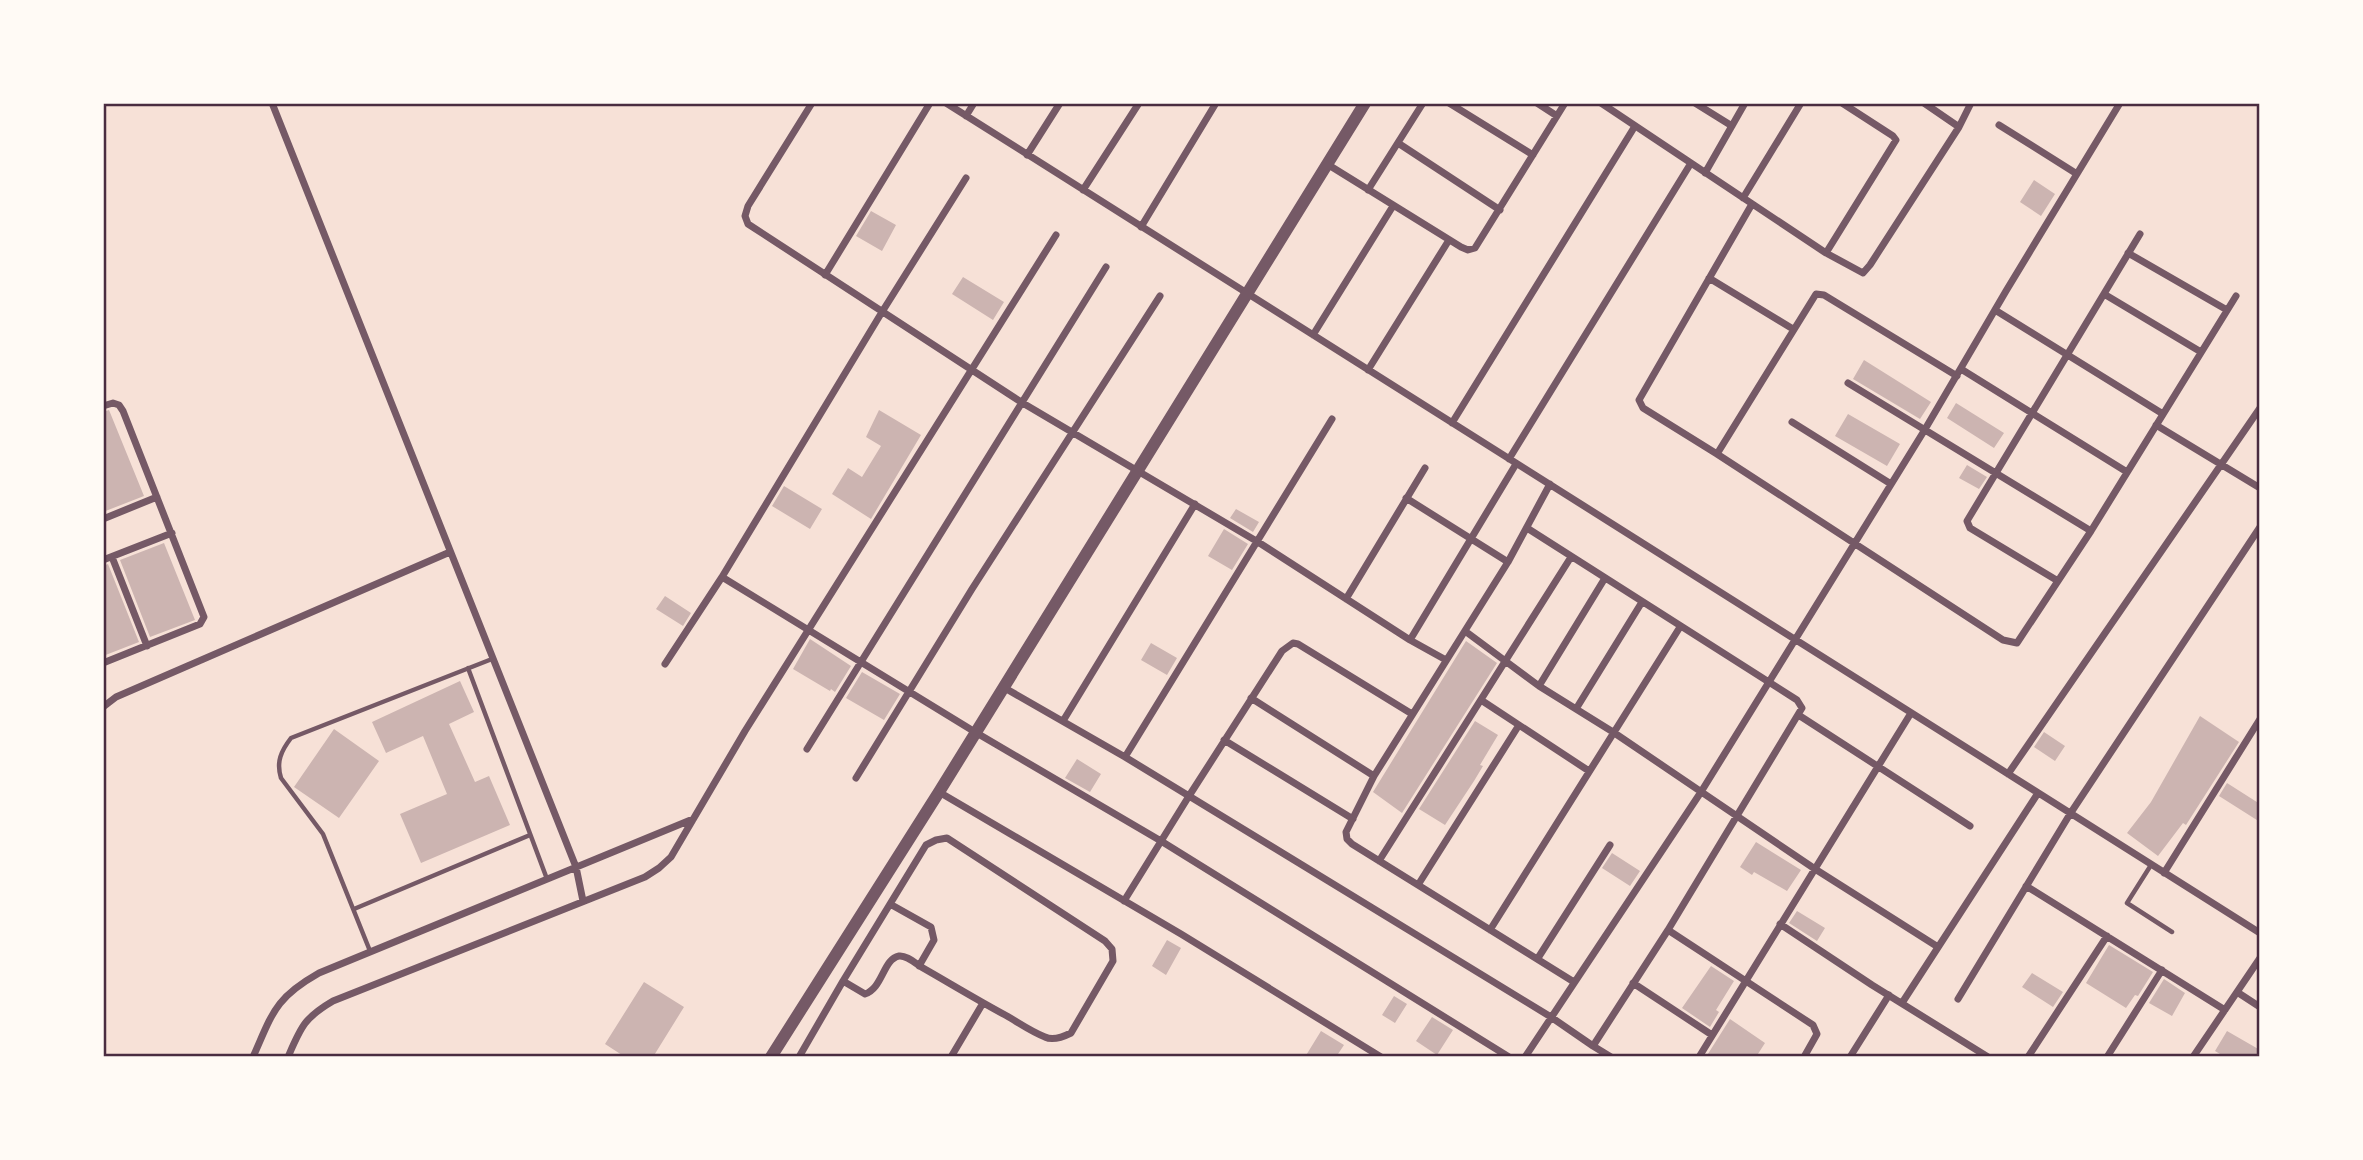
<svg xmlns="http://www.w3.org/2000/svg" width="2363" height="1160" viewBox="0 0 2363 1160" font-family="Roboto,sans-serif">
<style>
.building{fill:#ccb4b1}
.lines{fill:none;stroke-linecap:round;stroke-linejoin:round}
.service{stroke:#755966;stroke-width:4.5}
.minor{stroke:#755966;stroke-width:7}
.tertiary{stroke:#755966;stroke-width:12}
.neatline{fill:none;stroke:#4a2c40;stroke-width:2.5}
</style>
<rect width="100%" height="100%" fill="#f7e1d7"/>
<path class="building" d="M2034,180l21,14 -14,22 -21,-14z
M871,211l25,14 -14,26 -26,-15z
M963,277l41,25 -11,18 -41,-26z
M1864,360l67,42 -11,17 -67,-40z
M1956,403l48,30 -10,15 -47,-30z
M109,410l35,86 -41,16v-100z
M879,410l42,25 -50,84 -39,-25 16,-26 14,9 19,-31 -15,-9z
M1848,414l52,30 -13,22 -52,-30z
M1967,465l20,12 -8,12 -20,-11z
M784,486l38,23 -12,20 -38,-23z
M1236,509l23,13 -6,10 -23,-14z
M1224,529l24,15 -16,26 -24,-14z
M164,543l31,77 -45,17 -30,-77z
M108,564l31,78 -36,14v-90z
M665,596l26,17 -8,13 -27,-17z
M810,639l41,27 -16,26 -4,-3 -1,2 -37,-22z
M1466,641l31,22 -95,150 -29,-21z
M1151,643l26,15 -10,17 -26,-15z
M862,672l38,22 -16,26 -38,-22z
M460,681l14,31 -25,12 26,58 14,-6 21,49 -89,38 -21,-49 47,-20 -24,-58 -37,17 -14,-31z
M2200,716l39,26 -53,83 -3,-2 -25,33 -31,-23 24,-31z
M1475,721l23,14 -18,30 3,1 -9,15 -29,44 -26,-16z
M334,729l45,32 -40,57 -45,-31z
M2044,732l21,14 -10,15 -21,-14z
M1077,759l24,15 -11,18 -25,-14z
M2227,783l33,21v18l-41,-26z
M1756,842l45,28 -14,21 -33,-19 -2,3 -12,-8z
M1612,853l28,18 -10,15 -28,-18z
M1797,911l28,17 -8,13 -28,-18z
M1167,940l14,8 -15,27 -14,-9z
M2109,945l44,27 -15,24 -3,-1 -9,13 -40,-25z
M1711,966l23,15 -18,29 3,2 -9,15 -28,-19z
M2032,973l31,19 -10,15 -31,-20z
M2164,979l21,14 -13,23 -23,-13z
M644,982l40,25 -31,50h-28l-20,-13z
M1394,996l13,8 -12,19 -13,-8z
M1432,1017l21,13 -16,25 -21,-14z
M1730,1019l35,24 -9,14h-50z
M1321,1031l23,14 -8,12h-31z
M2227,1031l33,19v7h-35l-10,-6z"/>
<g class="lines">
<path class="service" d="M468,668l79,211
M2151,865l-24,38 45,29
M354,909l176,-74
M370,951l-47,-117 -42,-56c-5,-16 0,-27 10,-40l201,-79"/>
<path class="minor" d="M272,103l304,764 7,34
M812,103l-64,103 -3,10 3,8 273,178 237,140 152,98 36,20
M946,103l1314,830
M1449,103l84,52
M1537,103l20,13
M1601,103l225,150 37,20 7,-8 89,-138 12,-24
M1695,103l37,23
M1924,103l35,24
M966,116l8,-13
M1999,125l78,49
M1398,143l102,67
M1027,155l33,-52
M1327,164l134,83 7,3 7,-2 90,-145
M1705,173l40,-70
M966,178l-84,134 -160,265 253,155 186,109 348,216
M1083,190l56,-87
M1368,190l55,-87
M1743,198l58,-95
M1141,227l75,-124
M1826,253l70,-113 -3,-4 -51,-33
M2128,253l99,57
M825,275l105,-172
M1709,278l84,51
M2104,294l97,58
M1995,310l168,104
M1313,335l80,-129
M1961,369l166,103
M1368,370l81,-130
M1957,376l-133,-81 -8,-1 -99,160 286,186 14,3 74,-112 145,-235
M1848,383l243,148
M103,406l10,-3 6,2 4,6 81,206 -4,7 -97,39
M1792,422l99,62
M1452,423l183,-297
M2156,425l104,63
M1717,454l-74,-46 -4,-8 113,-196
M1509,459l182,-296
M1550,484l-42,78 -134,214 -28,56 1,7 5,5 222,138
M1406,498l102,64
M103,519l54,-22
M112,557l35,89
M103,560l69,-27
M2058,581l-88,-53 -3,-7 173,-287
M1346,599l79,-131
M1465,631l74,55 74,46 202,137 123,78
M1410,640l106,-176
M665,664l57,-87
M1539,686l66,-108
M1003,687l122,70
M1251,698l123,78
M1481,700l108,71
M103,707l13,-10 334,-145
M1576,709l66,-107
M1412,714l-114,-70 -5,-1 -11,8 -93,145 362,221 42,29 75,-116 134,-222 -5,-8 -270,-172
M1800,716l170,110
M1063,721l132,-217
M1224,740l129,79
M807,749l299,-482
M2008,774l252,-366
M856,778l116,-189 188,-293
M939,792l242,142 200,123
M1379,861l192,-304
M2164,873l96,-154
M1418,885l101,-160
M2026,886l199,124
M1124,901l65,-105 -64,-39 207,-338
M1780,924l92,61 116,72
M1490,930l190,-303
M1668,930l145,95 4,9 -13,23
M1538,958l72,-113
M843,981l47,-77
M1633,983l79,52
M2237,992l23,15
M1958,999l112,-185 190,-287
M1902,1003l136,-210
M1593,1046l18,11
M253,1057c20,-45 22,-59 66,-84l374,-154
M288,1057c13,-30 16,-39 45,-56l312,-124 14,-9 12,-11 74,-126 311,-496
M799,1057l44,-76 22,13c18,-6 18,-35 34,-38 8,-1 17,8 24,12 28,16 56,33 84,48 12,7 25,16 38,21 8,4 18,0 26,-4l42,-72 -1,-12 -7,-8 -158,-103 -11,2 -10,5 -36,59 41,23 3,13 -15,26
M951,1057l32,-54
M1525,1057l176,-265 223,-361 82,-140 114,-188
M1699,1057l212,-344
M1850,1057l39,-62
M2028,1057l79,-121
M2107,1057l55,-87
M2193,1057l67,-99"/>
<path class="tertiary" d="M771,1057l168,-265 426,-689"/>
</g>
<rect width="2363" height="1160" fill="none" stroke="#fffaf5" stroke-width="210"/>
<rect x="105" y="105" width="2153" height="950" class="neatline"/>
</svg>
